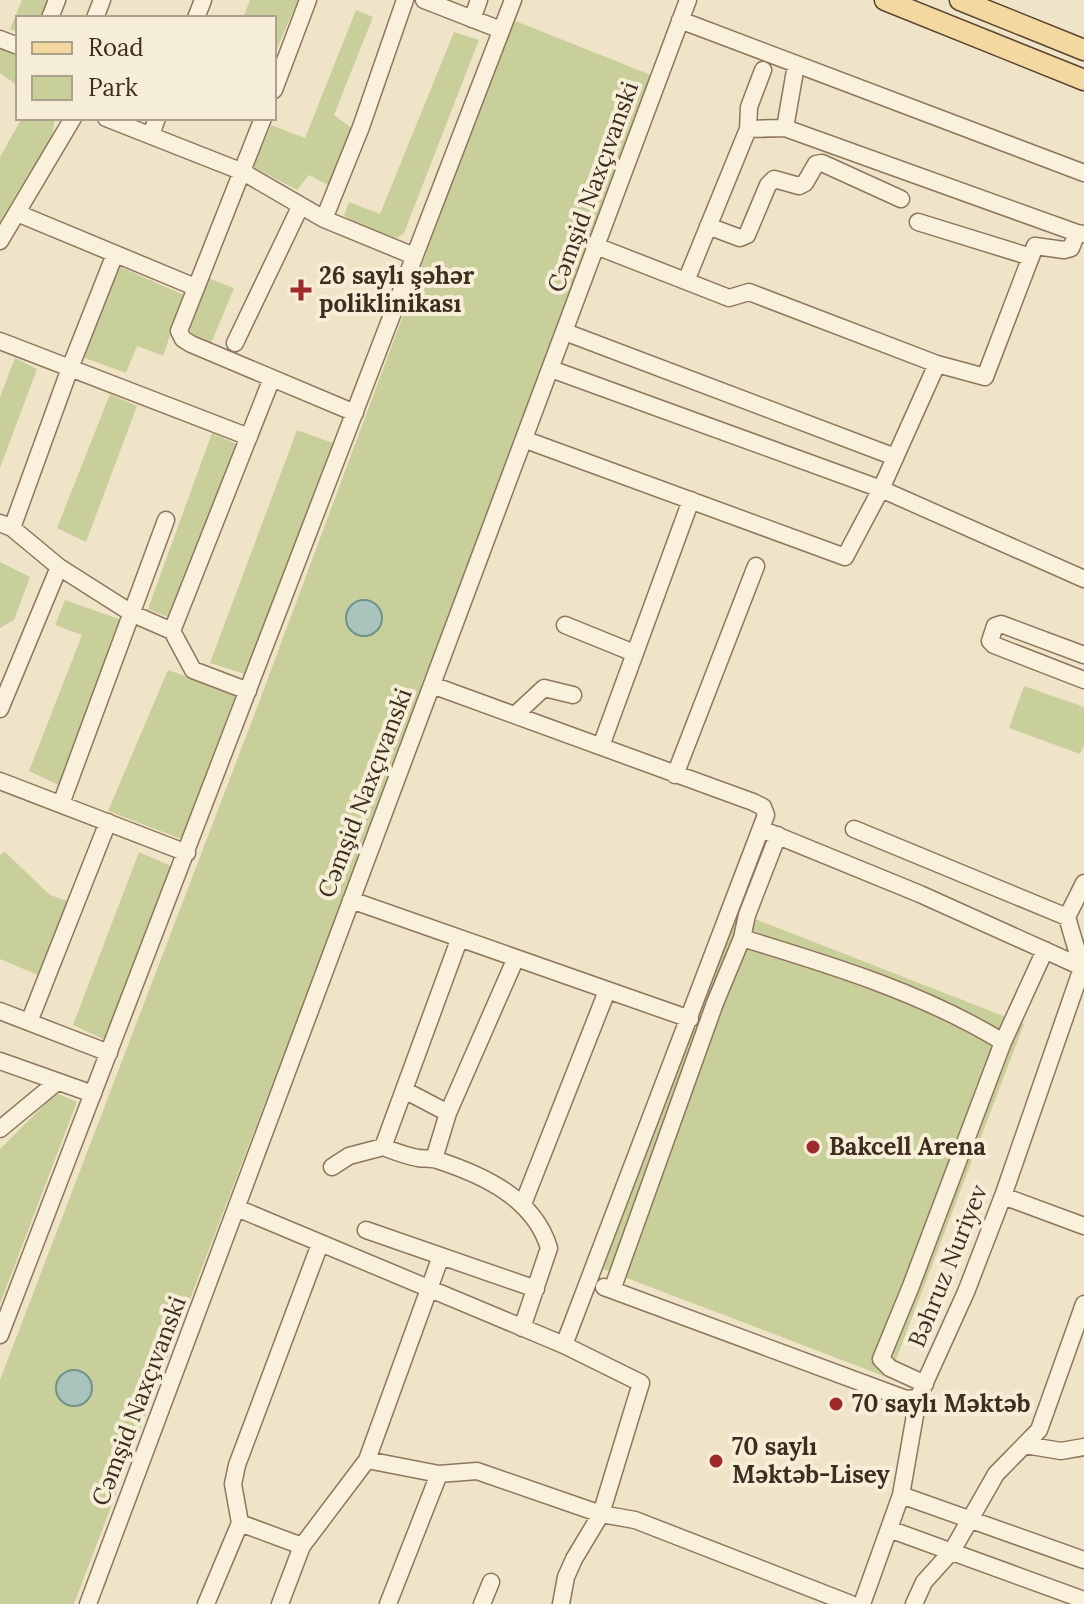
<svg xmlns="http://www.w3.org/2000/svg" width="1084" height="1604" viewBox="0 0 1084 1604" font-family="Lora,serif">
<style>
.green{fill:#c9cf9b}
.water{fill:#a9c4bc;stroke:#6f938a;stroke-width:2}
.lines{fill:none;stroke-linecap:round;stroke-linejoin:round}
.minor-casing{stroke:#8d765c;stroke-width:19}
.major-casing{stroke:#5b4430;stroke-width:23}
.minor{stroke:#faf1dc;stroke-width:16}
.major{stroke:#f3d9a0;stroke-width:20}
.poi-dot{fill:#9e2a2b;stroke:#f7eed8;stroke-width:3}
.labels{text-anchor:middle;stroke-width:8;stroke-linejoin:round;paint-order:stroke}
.street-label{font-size:24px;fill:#3d2e20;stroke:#f7eed8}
.poi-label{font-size:24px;font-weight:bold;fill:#3d2e20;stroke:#f7eed8;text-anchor:start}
</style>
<rect width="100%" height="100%" fill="#f0e4c8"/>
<path class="green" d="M22,0h26l-6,18h-24v14l-8,-3z
M250,0h48l-24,56v-38h-31z
M356,10l17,7 -39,98 23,17 -24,56 -24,-13 -12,15 -44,-23 18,-42 34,13z
M513,20l138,55 -241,642 -111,324 -19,22 -206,541h-74v-224l255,-667z
M454,32l25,8 -75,193 -7,5 -24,-7 -29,-15 5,-14 31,12z
M0,48l18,8v30l-18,-13z
M22,118h33l-3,19 -52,92v-72z
M118,266l66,29 -21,61 -26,-10 -11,27 -44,-16z
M208,278l26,10 -24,58 -15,-8 -5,-8z
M15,358l22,11 -37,99v-71z
M110,394l27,12 -51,136 -29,-14z
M297,430l36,13 -88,231 -35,-11z
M212,433l27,12 -71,172 -20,-8z
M0,562l30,15 -16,43 -14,8z
M65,600l59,21 -63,165 -32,-15 53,-136 -27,-10z
M168,670l68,24 -55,145 -73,-28z
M1024,686l60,21v39l-4,8 -71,-26z
M5,852l45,43 18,6 -28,75 -40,-17v-104z
M139,852l32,14 -66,174 -32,-15z
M737,912l287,112 -135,354 -286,-109z
M56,1093l21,9 -77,202v-155z"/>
<path class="water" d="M346 618a18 18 0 1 1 36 0a18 18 0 1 1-36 0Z
M56 1388a18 18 0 1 1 36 0a18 18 0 1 1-36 0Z"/>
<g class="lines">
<g class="minor-casing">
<path id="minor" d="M424,0l77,30
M50,18l7,-18
M95,18l7,-18
M196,18l7,-18
M472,19l7,-19
M680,20l404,153
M0,39l18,7
M274,90l34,-90
M106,118l137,54 81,47 90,37
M263,118l-84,213 4,8 8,5 164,69
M785,128l11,-63
M748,129l1,-22 14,-37
M151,135l6,-17
M17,213l178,74
M324,219l37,-92 44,-127
M918,222l113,35
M708,226l32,12 7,-3 21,-50 6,-6 25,7 6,-3 11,-19 6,-1 79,36
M0,241l73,-123
M596,246l133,52 20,-6 188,72
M686,281l62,-152 37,-1 292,105
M565,332l330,125
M0,341l249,96
M235,343l65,-136
M551,369l330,120 203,90
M526,440l319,117 36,-68 56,-125 48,13 50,-131 29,4 7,-2 6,-15 7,1
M0,523l12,5 47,39 74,47 39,17 21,39 55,21
M12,528l58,-160 45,-114
M565,625l69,28
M172,631l100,-253
M1084,655l-83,-31 -6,2 -5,15 4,4 90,35
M432,685l321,117 10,5 3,8 -202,530
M0,709l59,-142
M516,714l28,-26 29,7
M601,746l90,-246
M675,775l81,-209
M0,781l187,72
M61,804l105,-284
M761,829l159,65 164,74
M854,829l213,88
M351,900l339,119
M742,938l5,-23 31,-80
M459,940l-76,207c11,4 23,9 35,11 7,1 13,0 19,2 46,15 97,38 112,88l-27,80
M1082,968l-15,-51 17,-34
M0,1011l109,42
M29,1022l79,-200
M1003,1042l42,-92
M0,1061l93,33
M406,1091l42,22
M0,1129l57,-47
M434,1159l14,-46 67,-153
M332,1167l17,-11 34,-9
M1003,1196l81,30
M523,1204l84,-213
M237,1208l327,137 77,38 -40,131 -27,45 -8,18 -5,27
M366,1230l170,59
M604,1287l302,112 12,-1
M612,1290l103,-287 27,-65c89,27 181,55 261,104l-92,244 -30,73 9,9 35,16
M0,1335l513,-1335
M1025,1445l36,6 23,-4
M367,1460l74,-204
M901,1495l183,65
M240,1523l-7,-39 4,-19 83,-221
M889,1529l195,71
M88,1604l600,-1604
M206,1604l34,-81 62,23 65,-86 72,14 38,-3 124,43 34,6 216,84
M280,1604l22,-58
M388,1604l51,-130
M482,1604l9,-22
M862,1604l39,-109 17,-97 48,-106 37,-96 79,-228
M914,1604l10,-22 28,-31 44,-77 43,-44 45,-126"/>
</g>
<g class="major-casing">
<path id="major" d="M885,0l199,80
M960,0l124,50"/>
</g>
<use href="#minor" class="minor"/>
<use href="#major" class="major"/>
</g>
<g class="poi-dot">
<path d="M297 278h8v8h8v8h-8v8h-8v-8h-8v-8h8z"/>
<circle cx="813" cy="1147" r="8"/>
<circle cx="836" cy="1404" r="8"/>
<circle cx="716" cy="1461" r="8"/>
</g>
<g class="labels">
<g class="street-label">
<text transform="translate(593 187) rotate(-70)" y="8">Cəmşid Naxçıvanski</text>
<text transform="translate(365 793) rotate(-69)" y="8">Cəmşid Naxçıvanski</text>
<text transform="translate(948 1266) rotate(-68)" y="8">Bəhruz Nuriyev</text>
<text transform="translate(139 1401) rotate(-69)" y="8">Cəmşid Naxçıvanski</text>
</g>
<g class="poi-label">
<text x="319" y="284">26 saylı şəhər<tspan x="319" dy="28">poliklinikası</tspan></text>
<text x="829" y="1155">Bakcell Arena</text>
<text x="852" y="1412">70 saylı Məktəb</text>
<text x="732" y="1455">70 saylı<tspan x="732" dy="28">Məktəb-Lisey</tspan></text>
</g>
</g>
<rect x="16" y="16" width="260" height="104" fill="#f7eed8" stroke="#ada18e" stroke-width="2"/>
<rect x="32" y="42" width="40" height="12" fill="#f3d9a0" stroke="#ada18e" stroke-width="2"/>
<text x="88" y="56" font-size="24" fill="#3d2e20">Road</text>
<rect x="32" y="76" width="40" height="24" fill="#c9cf9b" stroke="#ada18e" stroke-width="2"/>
<text x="88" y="96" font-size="24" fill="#3d2e20">Park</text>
</svg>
